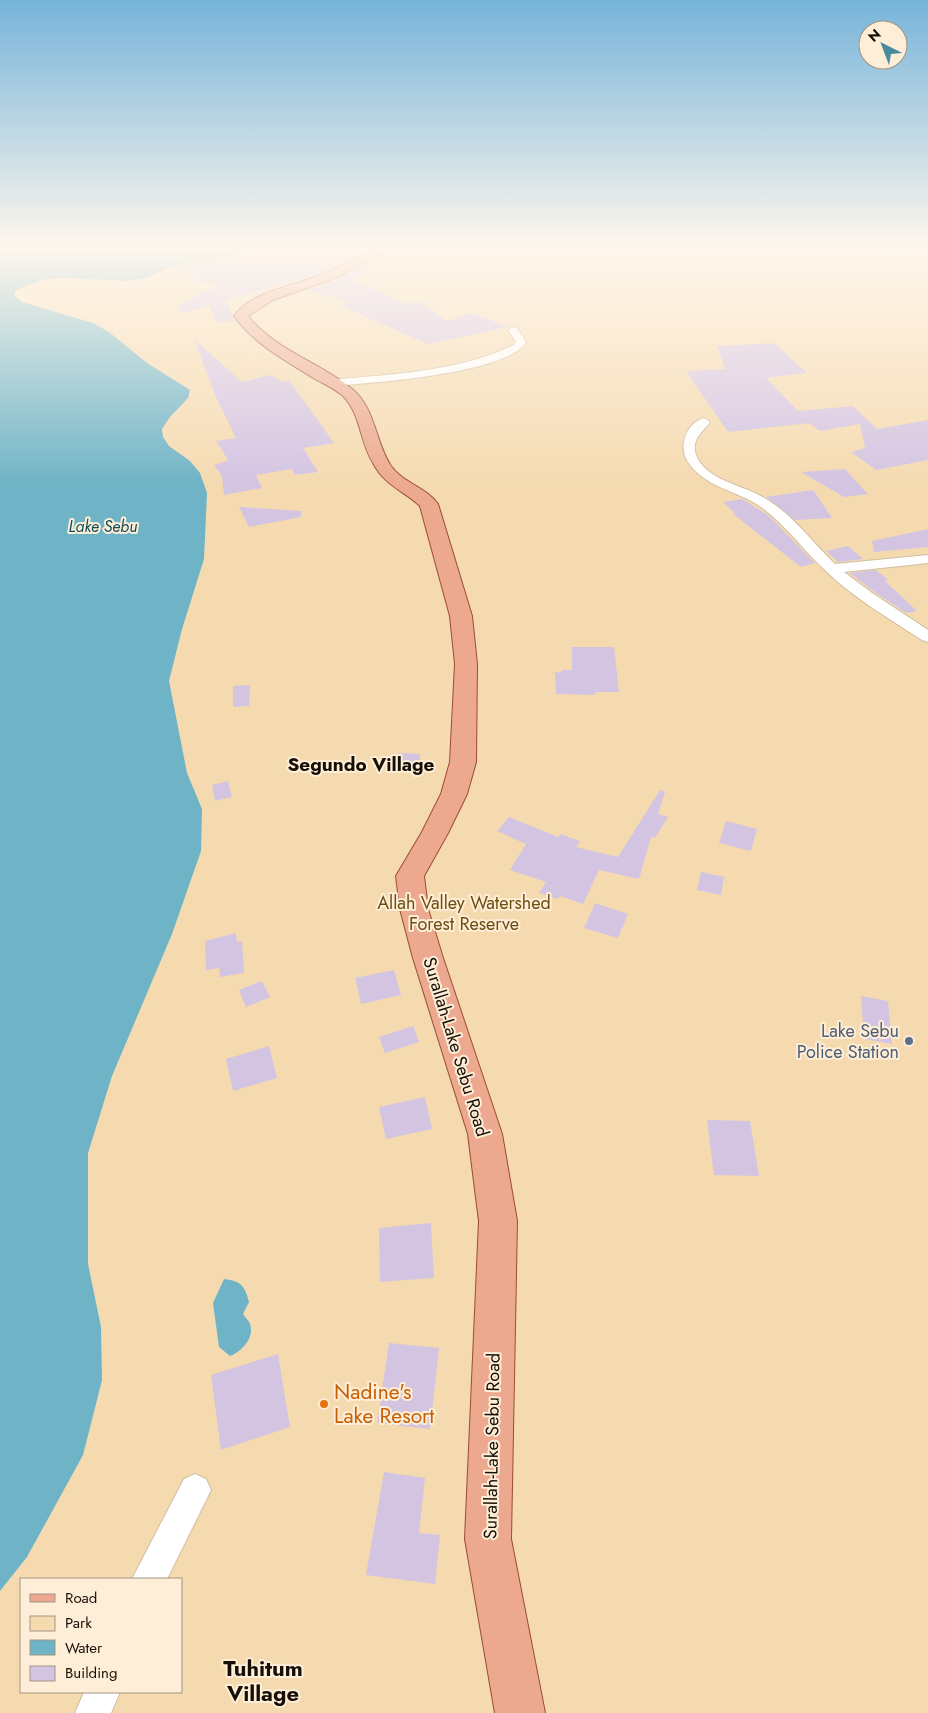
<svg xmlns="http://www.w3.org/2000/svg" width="928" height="1713" viewBox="0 0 928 1713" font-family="Jost,sans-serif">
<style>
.green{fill:#f5dab0;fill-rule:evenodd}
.water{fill:#6eb3c6}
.building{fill:#d3c4e2}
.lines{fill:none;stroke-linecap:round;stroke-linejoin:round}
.street-casing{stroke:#d1bea2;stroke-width:2}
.secondary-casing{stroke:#d1bea2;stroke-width:2}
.primary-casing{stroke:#994d2f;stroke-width:2}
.street{fill:#fff;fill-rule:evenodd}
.secondary{fill:#fff;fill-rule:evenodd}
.primary{fill:#eca98f;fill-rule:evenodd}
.service-dot{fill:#5c6f8a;stroke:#feeed7;stroke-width:2}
.food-dot{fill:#e8710a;stroke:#feeed7;stroke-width:2}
.labels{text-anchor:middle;stroke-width:4;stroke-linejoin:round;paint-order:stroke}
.far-water-label{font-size:16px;font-style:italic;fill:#0f4c5a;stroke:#feeed7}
.park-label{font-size:18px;fill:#6d4e12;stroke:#feeed7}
.service-label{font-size:18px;fill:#4e5e75;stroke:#feeed7;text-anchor:end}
.street-label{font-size:18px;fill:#160f06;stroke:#feeed7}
.neighbourhood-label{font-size:19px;font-weight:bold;fill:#160f06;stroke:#feeed7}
.near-food-label{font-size:21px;fill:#c56008;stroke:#feeed7;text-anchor:start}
.near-neighbourhood-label{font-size:22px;font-weight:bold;fill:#160f06;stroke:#feeed7}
</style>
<rect width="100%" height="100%" fill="#feeed7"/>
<path class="green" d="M0,247h928v1466h-928zM21,1579h160v113h-160z"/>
<path class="water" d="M0,247h255l-11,6 -67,12 -31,13 -17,3 -67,-3 -19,2 -27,10 -2,5 8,7 71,21 16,9 38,31 43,27 -2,8 -18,19 -8,12 1,8 6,9 21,15 10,12 7,20 -3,66 -22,70 -13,52 18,92 15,36 -1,42 -29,83 -60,142 -24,77v111l13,63 1,53 -19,75 -56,102 -27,34z
M224,1279c17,2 21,7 25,23l-6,12c2,3 6,7 7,10 5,14 -9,28 -20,32l-11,-9 -6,-44z"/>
<path class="building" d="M331,251l20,8 -42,18 -83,23 8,21 -18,1 -7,-16 -28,8 -3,-8 40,-21 -31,-5 11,-5 -29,-7 51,-11 18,7 43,-11h7l13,4z
M365,264l11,5 -25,10 56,25 14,-2 26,19 25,-8 36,14 -80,17 -87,-38 10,-3 -43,-13 28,-10z
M194,339l48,43 29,-7 12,7 6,-2 45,63 -31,5 15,24 -23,3 -3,-6 -36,6 6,13 -38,7 -2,-19 -8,-11 14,-5 -12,-19 20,-3 -20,-41z
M774,343l33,30 -41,5 32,33 55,-5 24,23 51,-9v40l-52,10 -25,-18 14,-4 -5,-24 -40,7 -11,-8 -81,9 -42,-61 39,-2 -8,-23z
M845,469l23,25 -24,3 -43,-25z
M813,490l19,28 -37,2 -29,-23z
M742,499l27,17 46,47 -14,4 -68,-53 2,-1 -12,-11z
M239,507l62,4v6l-52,10z
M928,529v18l-54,5 -2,-11z
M848,546l15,13 -25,3 -12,-11z
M876,570l12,10 -3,1 32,30 -11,2 -33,-22 -23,-18z
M572,647h42l5,45h-24v3l-39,-1 -1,-22 6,1v-3h11z
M250,685l-1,21 -16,1v-21z
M397,753l23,1 -1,18 -24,-1z
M228,781l4,16 -17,4 -3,-16z
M660,790l5,2 -7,22 10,3 -13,21 -4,-1 -12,42 -40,-9 -16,34 -23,-8 -2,3 -19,-6 7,-11 -36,-12 16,-26 -29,-13 12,-14 49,20 2,-3 20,7 -4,6 42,10z
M726,821l31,8 -6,22 -32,-8z
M701,872l23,5 -3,18 -24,-5z
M595,903l33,11 -10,24 -34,-10z
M236,933l1,9 5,-1 2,32 -24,4 -1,-9 -13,2 -1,-29z
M394,970l7,25 -40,9 -6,-26z
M262,981l8,16 -24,10 -7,-17z
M861,996l27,5 4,43 -28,-5z
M413,1026l6,16 -34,11 -6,-16z
M269,1046l8,32 -44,13 -7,-32z
M425,1097l7,32 -46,10 -7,-32z
M707,1120l43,1 9,55 -45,-1z
M431,1223l3,55 -54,4 -1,-54z
M389,1343l50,5 -9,81 -53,-6z
M278,1354l12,73 -69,23 -10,-75z
M384,1472l41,6 -6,55 21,2 -5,49 -69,-9z"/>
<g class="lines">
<g class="street-casing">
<path id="street" d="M513,327l4,1 9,14c-19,32 -156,41 -194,44l-5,-3 5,-3c62,-6 125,-8 182,-35l2,-3 -8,-12z
M704,418l6,4c-8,11 -19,17 -14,33 10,26 49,30 70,44 27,16 47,44 69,65l93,-9v8l-84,9 28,21 56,37v12l-6,-2c-32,-21 -67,-41 -96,-69 -22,-20 -40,-46 -65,-64 -24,-17 -56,-19 -73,-45 -10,-15 -2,-39 16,-44z
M195,1474l11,5 5,11 -44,89h-35l52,-100z
M84,1692h36l-9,21h-36z"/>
</g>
<g class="secondary-casing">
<path id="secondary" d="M844,247l84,2v6l-78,-5z"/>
</g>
<g class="primary-casing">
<path id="primary" d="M379,247h15l-59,31 -62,22 -25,16c27,34 71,46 103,72 25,20 24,54 40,78 12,17 35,21 47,38l34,112 5,48 -1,98 -9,32 -19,39 -24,43 4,33 15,49 59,176 15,87 -6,318 34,174h-50l-30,-174 14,-318 -11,-87 -55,-176 -13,-49 -4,-33 26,-44 19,-38 9,-32 5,-98 -5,-48 -30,-110c-17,-16 -35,-20 -47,-43 -13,-20 -12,-48 -29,-66 -8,-8 -20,-13 -29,-18 -29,-18 -61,-35 -81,-63 19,-26 59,-29 86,-41 21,-8 40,-19 59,-28z"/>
</g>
<use href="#street" class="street"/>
<use href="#secondary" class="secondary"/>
<use href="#primary" class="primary"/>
</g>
<linearGradient id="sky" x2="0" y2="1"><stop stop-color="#77b4da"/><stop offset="0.51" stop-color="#fff7ed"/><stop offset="1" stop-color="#fff7ed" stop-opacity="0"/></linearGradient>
<rect width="928" height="486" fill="url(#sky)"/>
<circle class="service-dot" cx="909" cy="1041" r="5"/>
<circle class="food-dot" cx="324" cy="1404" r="5"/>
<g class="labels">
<g class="far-water-label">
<text x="103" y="532">Lake Sebu</text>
</g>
<g class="park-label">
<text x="464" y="909">Allah Valley Watershed<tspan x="464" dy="21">Forest Reserve</tspan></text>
</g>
<g class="service-label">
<text x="899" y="1037">Lake Sebu<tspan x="899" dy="21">Police Station</tspan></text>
</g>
<g class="street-label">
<text transform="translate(456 1047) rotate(73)" y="6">Surallah-Lake Sebu Road</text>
<text transform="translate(492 1446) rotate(-89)" y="6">Surallah-Lake Sebu Road</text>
</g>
<g class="neighbourhood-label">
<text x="361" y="771">Segundo Village</text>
</g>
<g class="near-food-label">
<text x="334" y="1399">Nadine's<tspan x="334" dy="24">Lake Resort</tspan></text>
</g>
<g class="near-neighbourhood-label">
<text x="263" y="1676">Tuhitum<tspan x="263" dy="25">Village</tspan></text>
</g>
</g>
<rect x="20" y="1578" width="162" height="115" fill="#feeed7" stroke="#a19583"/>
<rect x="30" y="1594" width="25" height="8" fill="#eca98f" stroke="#a19583"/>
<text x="65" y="1603" font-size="15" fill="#160f06">Road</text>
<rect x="30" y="1616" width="25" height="15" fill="#f5dab0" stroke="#a19583"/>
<text x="65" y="1628" font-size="15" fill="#160f06">Park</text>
<rect x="30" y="1640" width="25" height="15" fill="#6eb3c6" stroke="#a19583"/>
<text x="65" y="1653" font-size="15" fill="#160f06">Water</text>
<rect x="30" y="1666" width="25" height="15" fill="#d3c4e2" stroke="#a19583"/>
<text x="65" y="1678" font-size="15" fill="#160f06">Building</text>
<g transform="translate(883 45) rotate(318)"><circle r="24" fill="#feeed7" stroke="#a19583"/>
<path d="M0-4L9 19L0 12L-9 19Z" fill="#498b9c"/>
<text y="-8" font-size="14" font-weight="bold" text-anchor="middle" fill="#160f06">N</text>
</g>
</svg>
